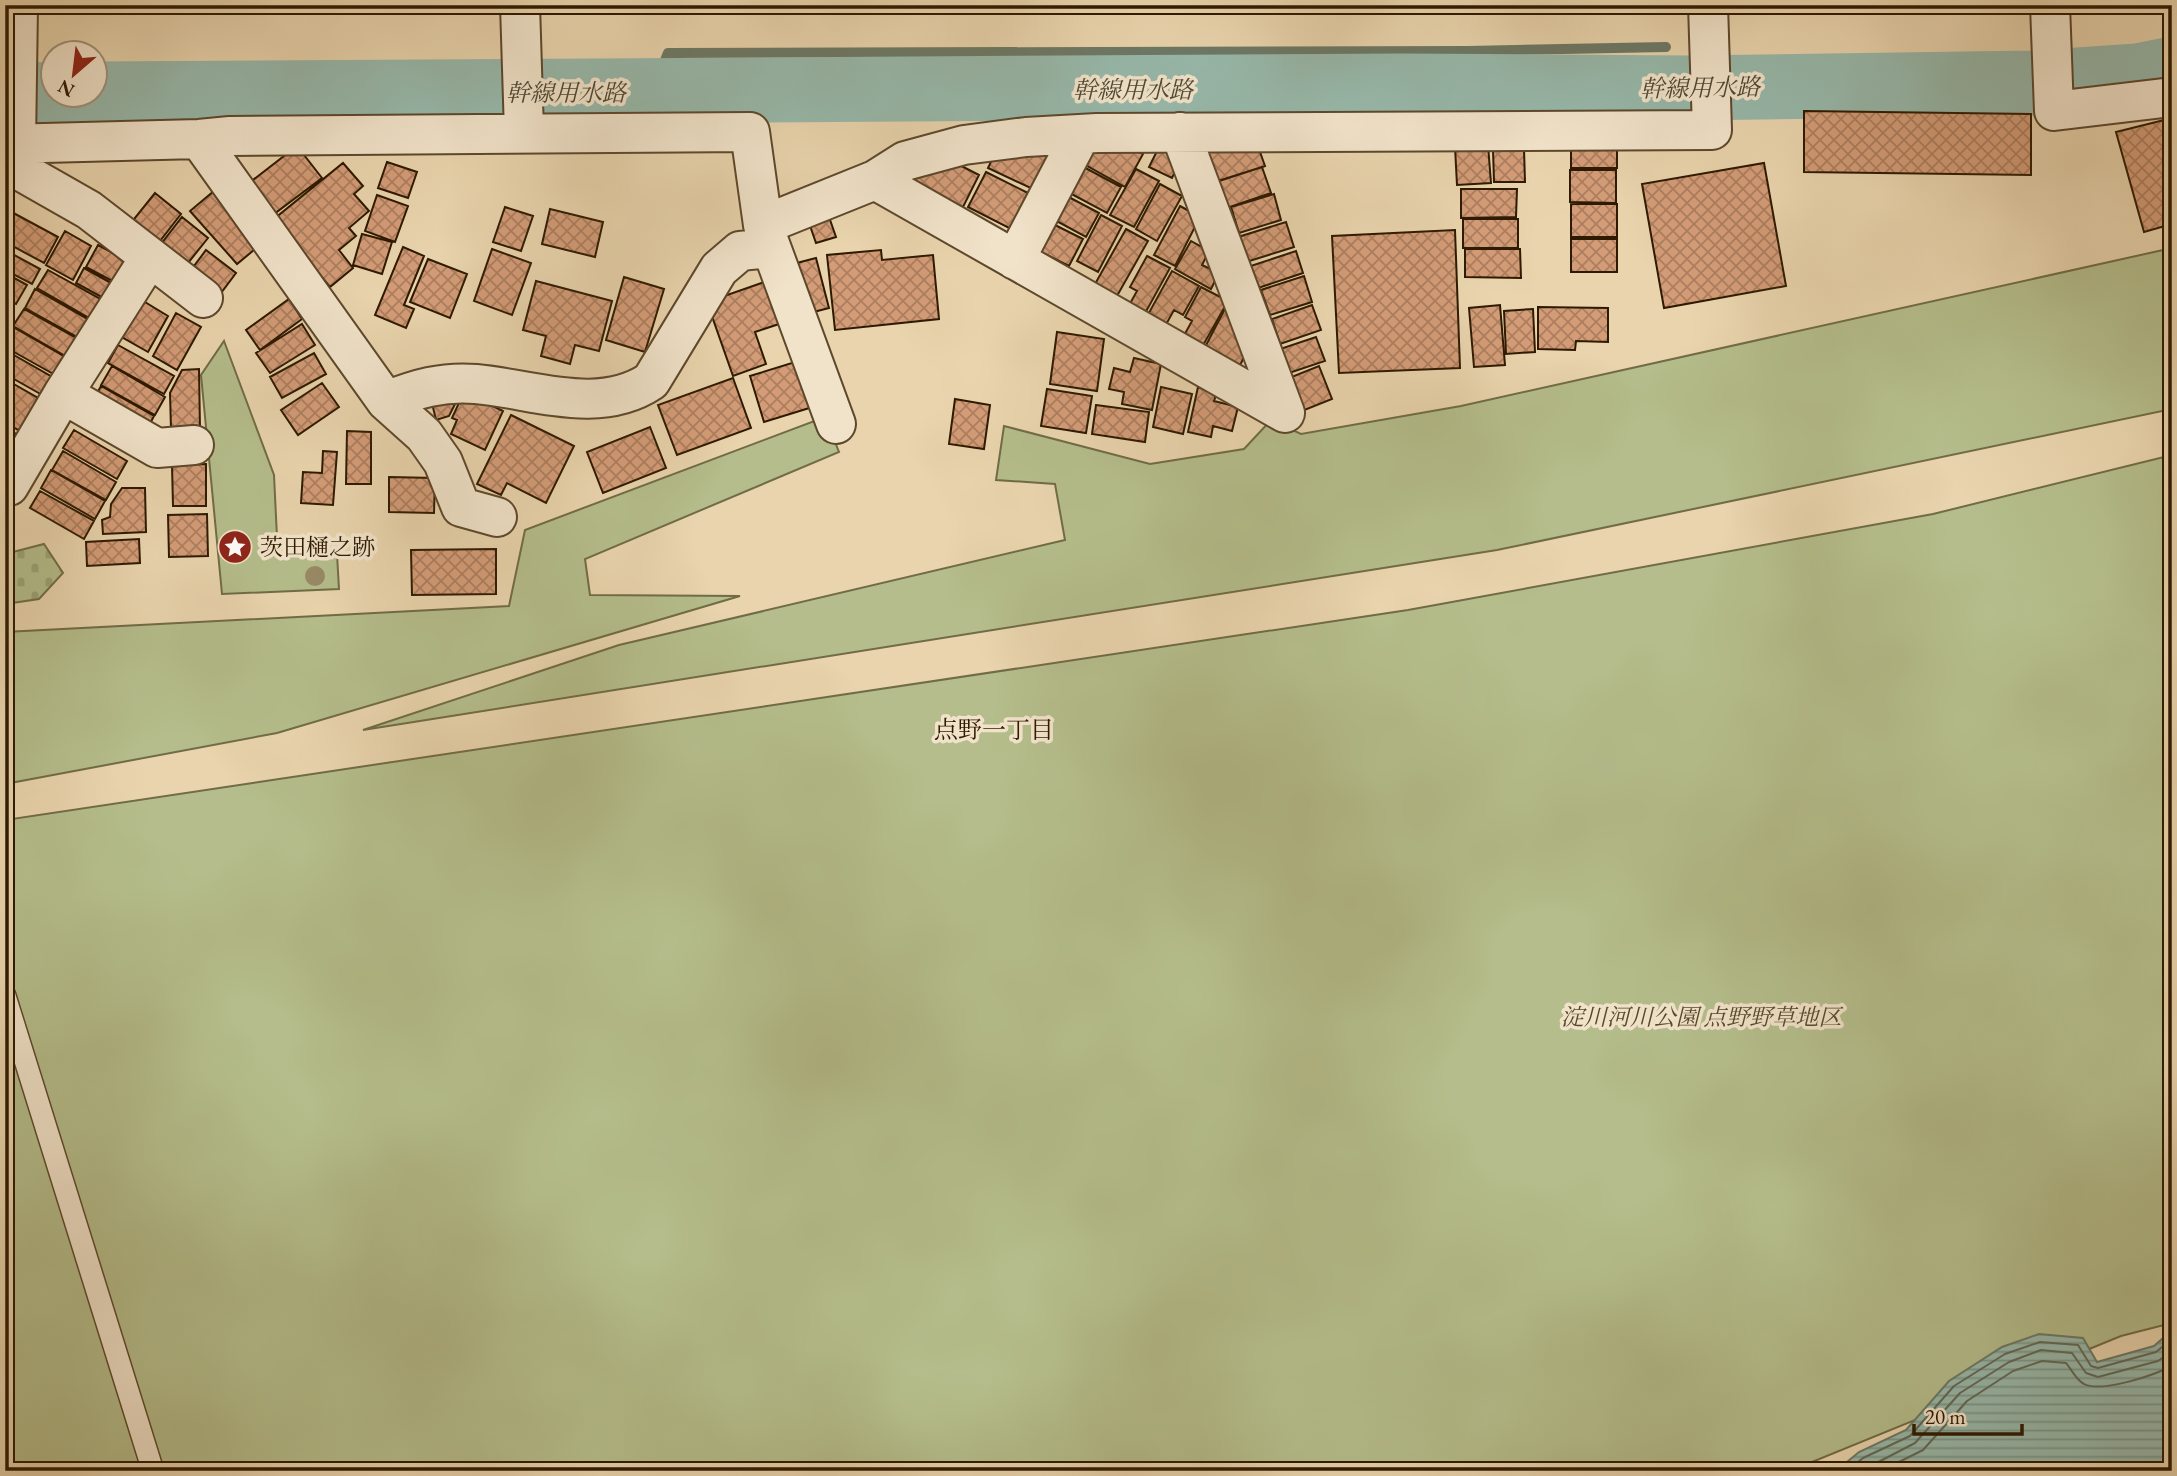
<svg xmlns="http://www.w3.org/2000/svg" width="2177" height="1476" viewBox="0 0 2177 1476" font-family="'EB Garamond','Noto Serif JP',serif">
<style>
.green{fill:#b4bd8b;stroke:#716c46;stroke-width:2}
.cemetery{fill:url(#cemetery-stones);stroke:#716c46;stroke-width:2}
.water{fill:url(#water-rules);stroke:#6d7966;stroke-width:2}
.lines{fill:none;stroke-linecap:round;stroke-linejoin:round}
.shore{stroke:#626956;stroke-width:2}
.stream{stroke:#6d7966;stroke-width:10}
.river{stroke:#97b8aa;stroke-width:65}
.building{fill:url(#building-cross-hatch);stroke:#2e1a01;stroke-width:2}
.lane-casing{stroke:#5d482c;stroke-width:24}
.street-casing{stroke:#5d482c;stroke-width:42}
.lane{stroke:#f1e3ca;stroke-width:21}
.street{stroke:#f1e3ca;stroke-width:38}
.tree{fill:#988965}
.labels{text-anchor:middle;stroke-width:7;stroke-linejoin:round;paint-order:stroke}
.poi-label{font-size:23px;fill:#2e1a01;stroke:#f1e3ca;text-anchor:start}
.park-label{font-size:23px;font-style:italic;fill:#564b2a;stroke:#f1e3ca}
.water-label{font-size:24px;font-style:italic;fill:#4e4934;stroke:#f1e3ca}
.neighbourhood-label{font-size:24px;fill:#2e1a01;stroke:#f1e3ca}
</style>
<defs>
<pattern id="cemetery-stones" width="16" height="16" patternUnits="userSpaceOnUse" patternTransform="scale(1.75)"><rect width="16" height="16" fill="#b4bd8b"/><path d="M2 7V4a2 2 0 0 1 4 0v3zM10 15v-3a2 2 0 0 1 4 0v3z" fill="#9ba276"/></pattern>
<pattern id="water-rules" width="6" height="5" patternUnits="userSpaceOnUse" patternTransform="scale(1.75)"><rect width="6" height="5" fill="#97b8aa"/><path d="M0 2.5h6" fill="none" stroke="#7c9588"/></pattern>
<pattern id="building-cross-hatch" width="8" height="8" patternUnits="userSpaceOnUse" patternTransform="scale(1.75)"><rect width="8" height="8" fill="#d39c77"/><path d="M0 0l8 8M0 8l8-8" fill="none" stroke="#ac7e5f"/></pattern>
</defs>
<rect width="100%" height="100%" fill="#e9d4ad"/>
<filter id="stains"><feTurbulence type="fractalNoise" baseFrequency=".00286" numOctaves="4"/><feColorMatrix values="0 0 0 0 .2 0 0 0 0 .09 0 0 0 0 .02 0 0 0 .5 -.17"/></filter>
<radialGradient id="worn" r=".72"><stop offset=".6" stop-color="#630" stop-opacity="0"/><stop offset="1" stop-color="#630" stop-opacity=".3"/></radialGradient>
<path class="green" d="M2172,248v161l-675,141 -1134,180 256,-85 446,-105 -10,-56 -59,-4 8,-54 146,38 94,-15 27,-29 30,14 160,-28z
M224,341l50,134 4,83 59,-4 2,35 -117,5 -21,-219z
M825,417l14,35 -254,107 5,36 150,1 -463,137 -272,51v-152l504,-26 16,-76z
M2172,455v868l-51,13 -331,135h-1785v-651l1403,-210 525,-96z"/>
<path class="cemetery" d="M44,544l19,29 -24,26 -34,5v-50z"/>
<path class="water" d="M2172,1330v141h-336l23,-19 47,-22 43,-49 53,-34 37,-13 44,4 14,24 57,-16z"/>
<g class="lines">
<path class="shore" d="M1847,1471l16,-13 47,-22 44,-50 51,-32 35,-12 38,3 13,21 7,2 58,-16 16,-13
M1861,1471l54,-28 45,-50 49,-31 32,-12 31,3 14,20 12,4 60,-16 14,-10
M1881,1471l42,-21 44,-49 46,-30 29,-10 24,2c6,7 10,17 18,21 16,9 74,-9 88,-19"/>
<path class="stream" d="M652,92l16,-39 800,-2 198,-4"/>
<path class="river" d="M94,94l1309,-8 286,2 344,-5 104,-7 35,-7
M5,95l69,-1"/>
</g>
<path class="building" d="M1804,111l227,3v61l-227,-3z
M2172,118v106l-28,8 -28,-100z
M1254,135l11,31 -55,18 -12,-35z
M1571,139h46v29h-46z
M1124,144l19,10 -18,33 -43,-24 9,-18z
M1160,145l22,11 -10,22 -23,-11z
M1488,145l3,38 -34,2 -2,-38z
M297,146l25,32 -48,36 -25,-31z
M998,147l54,6 -17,37 -47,-22z
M1493,149h31l1,33h-31z
M942,156l37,19 -17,34 -49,-25 12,-23z
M387,162l30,10 -9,26 -30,-10z
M343,163l20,23 -9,8 15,17 -20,17 7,8 -17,14 14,18 -23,19 -56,-68z
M1764,163l22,123 -122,22 -22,-124z
M1078,164l43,23 -14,26 -43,-23z
M1262,167l9,26 -47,16 -9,-27z
M1136,169l23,12 -25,46 -24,-12z
M1570,170h46v33l-46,-1z
M986,172l44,22 -19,35 -43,-22z
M1160,184l22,12 -25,45 -21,-12z
M1461,189h56l-1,28 -55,1z
M214,191l46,54 -23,19 -47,-53z
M155,193l26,21 -28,36 -27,-21z
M1063,194l36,19 -13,24 -35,-19z
M1274,194l7,26 -42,13 -8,-26z
M377,195l31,11 -13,36 -30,-11z
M1571,204h46v33h-46z
M1180,206l20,11 -25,49 -21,-11z
M505,207l28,9 -12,35 -28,-9z
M6,209l52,28 -14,26 -39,-21z
M550,209l53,13 -8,35 -53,-13z
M828,214l8,23 -20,6 -8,-23z
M1101,215l21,11 -24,46 -21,-11z
M182,217l26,21 -28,35 -26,-20z
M1463,219h55v29h-55z
M1045,220l38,19 -14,27 -38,-19z
M1286,222l8,25 -51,16 -8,-25z
M1126,229l22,12 -31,55 -22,-12z
M1455,230l5,138 -121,5 -7,-137z
M65,231l26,15 -18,34 -27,-15z
M362,234l30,8 -10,32 -29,-9z
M1571,239h46v33h-46z
M1191,241l18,10 -7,14 17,8 -8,16 -36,-20z
M98,245l30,16 -12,22 -30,-16z
M403,247l21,9 -20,49 10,4 -8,19 -31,-13z
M492,249l39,14 -19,52 -38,-14z
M1465,249h55l1,29 -56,-1z
M5,250l35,19 -8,15 -27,-14z
M206,250l30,23 -21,28 -30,-23z
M881,250l1,10 51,-5 6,64 -104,11 -8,-75z
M1296,251l7,22 -51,17 -7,-22z
M1147,256l23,12 -27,49 -16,-8 10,-18 -7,-4z
M816,258l13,50 -27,7 -13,-50z
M428,259l39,15 -17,44 -40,-16z
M84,268l29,16 -8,15 -29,-16z
M48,270l54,30 -11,19 -54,-31z
M1172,271l27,15 -16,29 -9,-5 -11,20 -18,-10z
M5,273l22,12 -11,19 -11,-5z
M1304,276l8,26 -42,13 -9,-25z
M624,277l40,12 -19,63 -39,-12z
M770,280l15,42 -30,10 11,32 -33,12 -26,-74z
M536,281l76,20 -13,50 -24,-6 -5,19 -29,-8 5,-20 -23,-6z
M1201,287l27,14 -27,48 -19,-10 10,-18 -7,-4z
M35,289l54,31 -10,18 -54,-30z
M140,299l28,17 -20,36 -28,-16z
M289,299l13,20 -42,31 -14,-20z
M1229,301l22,43 -13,25 -35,-18z
M1312,305l9,25 -41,14 -8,-25z
M1500,305l5,60 -31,2 -5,-59z
M1538,307l70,1v34l-32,-1 -1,9 -37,-1z
M24,309l54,30 -11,18 -54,-31z
M1533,309l2,43 -29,2 -2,-43z
M176,313l25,14 -24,43 -24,-14z
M302,324l13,21 -45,28 -14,-20z
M13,327l54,31 -10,18 -52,-29v-7z
M1057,332l47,7 -7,52 -47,-7z
M1316,337l9,24 -39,13 -9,-24z
M118,345l56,31 -10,18 -56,-31z
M5,350l49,28 -10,18 -39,-22z
M314,353l12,21 -44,24 -12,-21z
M1134,358l27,6 -9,46 -30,-6 2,-12 -15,-3 5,-21 16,4z
M805,359l14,46 -55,17 -14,-46z
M112,366l53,31 -10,18 -54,-30z
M1319,366l13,33 -35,14 -13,-33z
M199,369l1,60h-29l-1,-36 12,-23z
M733,378l18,50 -74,27 -19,-50z
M5,379l33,19 -18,33 -15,-8z
M322,383l17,24 -41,28 -17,-25z
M101,386l53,30 -10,19 -53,-31z
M1161,387l31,7 -9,40 -30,-7z
M1198,387l19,5 -3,9 24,6 -6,24 -19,-5 -2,11 -23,-5z
M1047,389l45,7 -6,37 -45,-7z
M464,392l39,19 -18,39 -34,-16 6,-14 -5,-2z
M448,394l7,10 -6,12 -13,4 -5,-21z
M955,399l35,6 -6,44 -35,-5z
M1096,405l53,7 -4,30 -53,-8z
M511,415l63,31 -28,57 -39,-20 -6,12 -24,-11z
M650,427l16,41 -63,25 -16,-41z
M5,428l13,7 -13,22z
M74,430l53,31 -10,18 -54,-31z
M347,431l24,1v52h-25z
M63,451l53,31 -10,18 -54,-30z
M323,451l14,1 -4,53 -32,-2 2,-31 19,1z
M206,464v42h-33l-1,-41z
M51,470l54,31 -10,18 -54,-31z
M389,477l46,1 -1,35 -45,-1z
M122,488h23l1,44 -43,2 -1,-14 8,-3 1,-13z
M40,491l54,30 -10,18 -54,-31z
M207,514l1,42 -39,1 -1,-42z
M139,539l1,24 -53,3 -1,-24z
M496,549v45l-84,1 -1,-45z"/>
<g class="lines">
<g class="lane-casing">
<path id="lane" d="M5,996l148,475"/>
</g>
<g class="street-casing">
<path id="street" d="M18,5l-2,139 -6,21 79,45 114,88
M520,5l4,127
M2050,5l4,106 118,-14
M199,139l187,262 38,34 19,27 18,45 36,10
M5,144l194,-5 31,-3 520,-4 13,93 73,199
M875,180l410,233 -105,-281
M763,225l112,-45 30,-19 59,-16 62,-8 71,-4 615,-3 -4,-125
M1015,260l66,-126
M63,394l94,54 37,-3
M386,401c30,-12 57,-20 90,-17 57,5 123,32 175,-3l68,-112 21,-18 31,-3
M5,487l4,-1 54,-92 87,-137"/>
</g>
<use href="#lane" class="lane"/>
<use href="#street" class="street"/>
</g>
<circle class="tree" cx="315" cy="576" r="10"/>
<defs>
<g id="sight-disc" transform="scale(1.75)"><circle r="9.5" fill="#8f2418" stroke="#f1e3ca"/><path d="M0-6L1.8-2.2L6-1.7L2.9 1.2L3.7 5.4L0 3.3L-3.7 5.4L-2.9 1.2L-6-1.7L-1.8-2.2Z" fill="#fff"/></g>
</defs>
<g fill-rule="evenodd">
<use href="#sight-disc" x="235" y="547"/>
</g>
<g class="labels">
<g class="poi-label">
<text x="260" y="555">茨田樋之跡</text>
</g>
<g class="park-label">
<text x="1701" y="1025">淀川河川公園 点野野草地区</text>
</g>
<g class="water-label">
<text transform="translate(1700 88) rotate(-1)" y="8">幹線用水路</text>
<text x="1133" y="98">幹線用水路</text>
<text x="566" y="101">幹線用水路</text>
</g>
<g class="neighbourhood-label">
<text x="994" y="738">点野一丁目</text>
</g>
</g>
<rect width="2177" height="1476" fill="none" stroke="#e9d4ad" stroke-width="28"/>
<rect x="7" y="7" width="2163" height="1462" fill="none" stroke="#2e1a01" stroke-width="3.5"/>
<rect x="14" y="14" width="2149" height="1448" fill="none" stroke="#2e1a01" stroke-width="2"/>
<g transform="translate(74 74) rotate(208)"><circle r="33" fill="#f1e3ca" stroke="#a3937a" stroke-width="2"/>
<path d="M0-5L12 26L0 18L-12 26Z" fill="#8f2418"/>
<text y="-10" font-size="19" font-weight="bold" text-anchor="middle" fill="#2e1a01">N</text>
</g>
<path d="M1914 1424v10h108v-10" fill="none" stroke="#2e1a01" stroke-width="3.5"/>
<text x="1925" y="1424" font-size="21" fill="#2e1a01" stroke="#f1e3ca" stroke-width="5" paint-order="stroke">20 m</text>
<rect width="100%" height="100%" filter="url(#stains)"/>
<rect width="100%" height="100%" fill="url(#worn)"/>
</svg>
